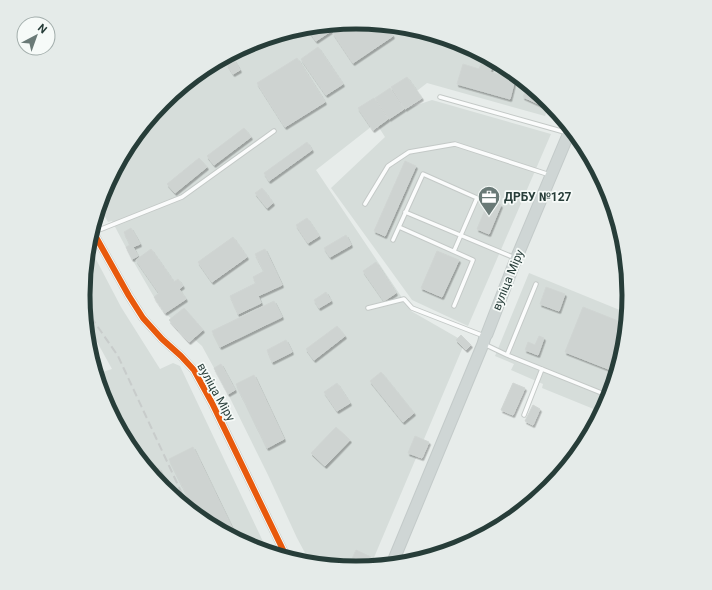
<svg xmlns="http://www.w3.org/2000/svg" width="712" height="590" viewBox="0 0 712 590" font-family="Roboto,sans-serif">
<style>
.built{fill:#d6ddda}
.building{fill:#ced3d1;stroke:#d0d5d3;filter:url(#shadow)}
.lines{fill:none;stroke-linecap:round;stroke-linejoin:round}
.service-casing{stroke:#c4c9c7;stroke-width:5.5}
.minor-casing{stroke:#c4c9c7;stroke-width:9}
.primary-casing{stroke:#c3cac9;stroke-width:13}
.service{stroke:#fbfcfc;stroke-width:3.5}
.minor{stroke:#fbfcfc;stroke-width:7}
.primary{stroke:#cfd6d5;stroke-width:11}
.rail{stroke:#c8cccb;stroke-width:2;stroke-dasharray:8 4;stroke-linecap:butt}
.cycleway-casing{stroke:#f6faf8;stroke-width:8}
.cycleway{stroke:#e8590c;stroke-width:6}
.labels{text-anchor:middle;stroke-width:3.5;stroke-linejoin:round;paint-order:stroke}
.poi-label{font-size:12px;font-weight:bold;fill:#273d39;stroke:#f6faf8;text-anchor:start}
.street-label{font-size:12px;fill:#273d39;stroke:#f6faf8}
.rim{fill:none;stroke:#273d39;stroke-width:5}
</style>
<defs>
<filter id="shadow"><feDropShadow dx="1.5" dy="2.5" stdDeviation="0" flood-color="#0004"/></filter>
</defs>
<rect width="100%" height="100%" fill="#e7ecea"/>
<path class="built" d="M356,22l53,5 52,16 47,25 42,35 -5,13 -118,-33 -111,87 95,141 54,31 -95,225 -14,1 -45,-4 -14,-26 -29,-63 -40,-81 7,-4 -14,-25 -7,3 -12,-22 -37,-33 -11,-16 -22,-38 -20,-38 -4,1 -9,-16 5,-16 25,-47 34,-41 42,-34 47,-25 51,-16z
M432,100l119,34 -83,192 -56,-26 -81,-112 54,-51 -7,-11 27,-17z
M88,244l33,63 39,62 13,-6 7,3 88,186 -17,-5 -47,-25 -41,-34 -34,-42 -25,-47 -8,-25 16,-5 -26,-47 -3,-27z
M529,273l98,40 -3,35 -16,52 -7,12 -59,-24 1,-4 -32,-14 3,-6 -19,-8z"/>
<path class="building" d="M356,22l30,3 7,11 -40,27 -20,-30 15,-10z
M343,23l-27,18 -10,-14z
M318,47l25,37 -17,11 -25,-36z
M297,58l28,44 -40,25 -28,-44z
M234,60l6,10 -7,4 -6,-10z
M463,64l16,5 2,-5 11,3 -2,5 25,7 -5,20 -53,-15z
M407,77l15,21 -17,11 -14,-22z
M528,85l18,15 -3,6 -20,-9z
M390,88l14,21 -15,10 -14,-21z
M374,98l14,21 -15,11 -15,-22z
M244,128l7,9 -37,28 -7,-9z
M307,142l5,8 -43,31 -5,-8z
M199,158l8,9 -32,26 -8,-9z
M405,161l11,5 -31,70 -11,-5z
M262,188l11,15 -6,5 -12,-15z
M489,200l12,5 -12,29 -12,-5z
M307,218l12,18 -11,7 -12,-18z
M131,228l9,16 -7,3 5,9 -6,3 -6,-12 4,-2 -6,-13z
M346,235l5,10 -21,12 -6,-9z
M233,237l14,20 -35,25 -14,-20z
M151,249l23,33 4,-3 5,7 -4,3 7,10 -21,14 -11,-16 5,-4 -23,-33z
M265,249l17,36 -24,11 3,7 -23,11 -8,-18 26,-13 -3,-6 11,-6 -9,-17z
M437,251l22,9 -17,37 -21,-9z
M376,262l20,31 -12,8 -21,-30z
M546,287l19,7 -6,17 -19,-7z
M326,292l5,9 -12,7 -5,-8z
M274,301l8,16 -62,30 -8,-16z
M583,307l43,17 -2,24 -8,24 -51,-20z
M184,308l19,22 -14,12 -20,-22z
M337,326l8,10 -31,24 -8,-11z
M461,335l10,10 -5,5 -10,-10z
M539,336l5,2 -6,17 -13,-5 3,-8 7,3z
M286,340l6,12 -20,10 -5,-12z
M221,364l14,26 -7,4 -14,-26z
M381,372l33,41 -11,9 -33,-41z
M254,375l30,64 -17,9 -31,-64z
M337,383l13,20 -13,8 -13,-19z
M513,383l12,5 -12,27 -12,-5z
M533,405l7,4 -7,16 -8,-4z
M336,427l14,13 -25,26 -14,-13z
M415,436l14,6 -7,16 -14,-5z
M193,447l45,93 -34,-18 -7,-6 -28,-57z
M159,468l13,28 -9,-8 -13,-16z
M356,550l15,7 -5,10 -10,1 -8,-1z"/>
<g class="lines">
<g class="service-casing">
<path id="service" d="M440,97l128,36
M365,204l23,-38 21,-14 46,-8 95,31
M405,212l110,46
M399,227l74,33 -19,46
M94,232l88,-35 92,-66
M393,240l30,-66 54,24 -23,53
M368,308l36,-9 8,9 72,28
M484,344l23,11 102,41
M507,355l29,-71
M524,415l18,-46"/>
</g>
<g class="minor-casing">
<path id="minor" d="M92,230l37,66 14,22 19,21 19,17 13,14 18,33 75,155"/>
</g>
<g class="primary-casing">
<path id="primary" d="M392,564l91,-220 2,-7 2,-3 29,-75 55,-131"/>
</g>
<use href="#service" class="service"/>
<use href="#minor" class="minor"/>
<use href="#primary" class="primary"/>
<path class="rail" d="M84,307l34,49 72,155"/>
<g class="cycleway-casing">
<path id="cycleway" d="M92,230l37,66 14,22 19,21 19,17 13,14 18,33 75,155"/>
</g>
<use href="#cycleway" class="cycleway"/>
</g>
<defs>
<g id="office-pin" transform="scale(1.15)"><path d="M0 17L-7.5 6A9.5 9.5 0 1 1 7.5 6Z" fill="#6a7a77" stroke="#f6faf8"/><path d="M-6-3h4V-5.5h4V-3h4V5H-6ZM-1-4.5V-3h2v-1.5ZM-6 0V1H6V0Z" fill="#fff"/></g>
</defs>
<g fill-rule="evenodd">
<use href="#office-pin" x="489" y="197"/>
</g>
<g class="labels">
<g class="poi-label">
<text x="504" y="201">ДРБУ №127</text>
</g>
<g class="street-label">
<text transform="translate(508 280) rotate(-68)" y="4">вуліца Міру</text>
<text transform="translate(216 392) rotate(61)" y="4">вуліца Міру</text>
</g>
</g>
<path d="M0 0H712V590H0ZM90 295a266 266 0 1 1 532 0a266 266 0 1 1-532 0Z" fill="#e5ebe9" fill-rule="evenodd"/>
<path class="rim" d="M90 295a266 266 0 1 1 532 0a266 266 0 1 1-532 0Z"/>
<g transform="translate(36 36) rotate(41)"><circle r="19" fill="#f6faf8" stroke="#a3aeac"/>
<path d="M0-3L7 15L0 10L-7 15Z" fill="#6a7a77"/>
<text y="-6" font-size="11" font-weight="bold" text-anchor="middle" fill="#273d39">N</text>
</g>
</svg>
